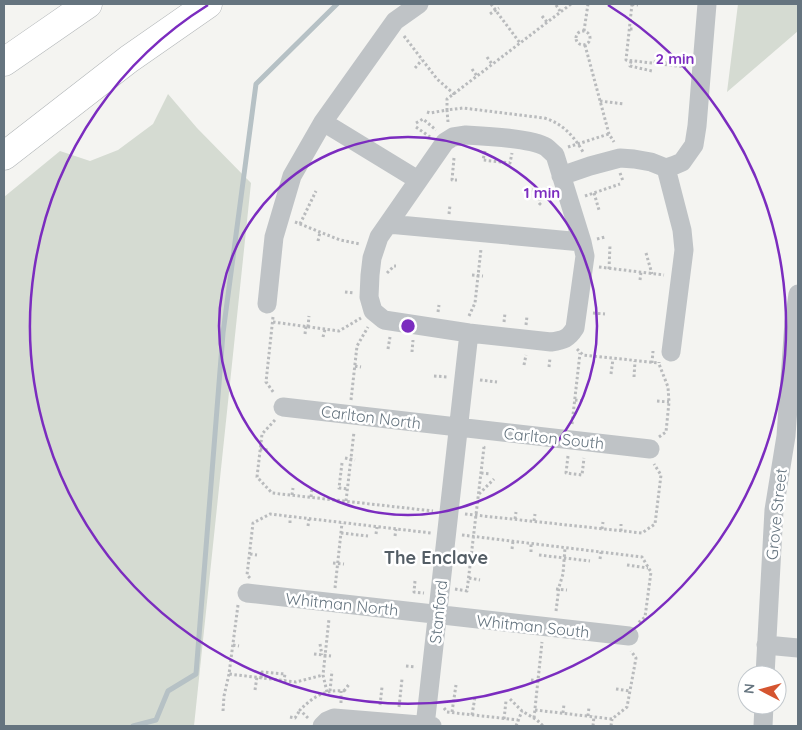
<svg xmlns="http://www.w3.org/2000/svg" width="802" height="730" viewBox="0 0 802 730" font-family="Quicksand,sans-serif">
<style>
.green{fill:#d5dbd2}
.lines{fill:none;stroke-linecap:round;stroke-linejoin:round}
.stream{stroke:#b6c1c5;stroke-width:5}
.highway-casing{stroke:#b2b6b8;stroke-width:29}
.path{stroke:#b9bbbd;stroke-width:3;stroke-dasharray:2.5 2.5;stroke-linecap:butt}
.minor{stroke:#bfc3c6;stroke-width:19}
.highway{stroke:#fff;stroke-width:28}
.ring{fill:none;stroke:#7b2cbf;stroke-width:2.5}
.labels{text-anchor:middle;stroke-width:5;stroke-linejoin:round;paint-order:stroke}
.street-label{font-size:16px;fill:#65747f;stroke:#fff}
.neighbourhood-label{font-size:18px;font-weight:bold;fill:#535d65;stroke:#fff}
.centre{fill:#7b2cbf;stroke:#fff;stroke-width:2.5}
.ring-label{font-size:15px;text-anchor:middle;font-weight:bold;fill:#7b2cbf;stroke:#fff;stroke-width:5;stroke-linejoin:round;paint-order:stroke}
</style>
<rect width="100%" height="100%" fill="#f4f4f1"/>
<path class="green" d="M738,4h60v27l-71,61z
M168,94l29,34 54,55 -57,543h-190v-529l56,-46 30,10 28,-11 35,-26z"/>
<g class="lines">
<path class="stream" d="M133,726l23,-6 12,-29 28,-17 27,-341 33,-249 81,-80"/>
<g class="highway-casing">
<path id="highway" d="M4,62l84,-58
M4,156l125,-97 79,-55"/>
</g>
<path class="path" d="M491,4l29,39
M632,4l-6,56 60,7
M632,4l6,1
M556,5l4,6
M490,14l9,-6
M542,16l5,6
M630,29h5
M576 38a7 7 0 1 1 14 0a7 7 0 1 1-14 0Z
M584,31l4,-27
M404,36l33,43 17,15
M585,45l24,89 5,8
M487,57l5,7
M631,61l-1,5 22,5
M655,63l1,-6
M666,64l1,-5
M415,68l7,-8
M472,69l5,7
M600,101l24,3
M427,112l3,1 17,-3v-11l124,-95
M448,122l-1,-12 16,-2 81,10c18,5 30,18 39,34
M416,123l7,-4 13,11
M416,127l14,10
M568,147l41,-13
M485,151l-2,9 27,3 2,-10
M454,158l-2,22h5
M620,173l3,8
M532,190l8,1 9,-3
M594,193l5,17
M585,196l35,-12
M539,203l1,1v-13
M449,214l1,-9
M295,222l45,18 20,4
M300,224l16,-33
M597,239l8,-2
M318,241l2,-9
M646,253l6,21
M599,267l65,8
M609,269l1,-24
M387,273l7,-7h2
M472,275l11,1
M640,280l1,-8
M345,292l9,1
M438,312l1,-7
M593,313l12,1
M469,316l6,-13 6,-54
M273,317l-7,65 8,11
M273,322l66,9 22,-13
M504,322l1,-9
M526,325l1,-9
M308,327l1,-11
M305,334l1,-8
M323,337l2,-8
M388,349l2,-12
M577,349l6,6 76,8v-1
M412,352l1,-12
M652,363l1,-12
M524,365l2,-10
M355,366l6,1
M549,367l1,-9
M611,374l2,-15
M434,376l14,1
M634,377l1,-16
M480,380l17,2
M351,400l6,-54 11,-19
M575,400l10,1
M657,401l12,1
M275,420l-13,14 -5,43 15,16 161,18
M572,424l8,-71
M659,437l7,-5 3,-30 -1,-15 -9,-23
M260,449l8,1
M568,456l-2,17 16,2 2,-17
M345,458l10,2
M342,463l-3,25 9,1
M481,473l10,1
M479,494l15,-15
M292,495l1,-7
M311,497l1,-8
M346,501l8,-69
M465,514l177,19 13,-9 6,-49 -7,-11
M515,519l1,-7
M534,521l1,-7
M290,523v-6
M308,526l1,-7
M602,529l1,-7
M621,531v-7
M341,533l27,3
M376,534l1,-7
M462,535l180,22 9,15 -6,45 -8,7
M395,536l1,-7
M512,549l1,-8
M531,552v-8
M250,554l7,1
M539,555l51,6
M600,559l1,-7
M333,563l11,1
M627,565l21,3
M250,578l-3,-3 6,-52 17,-9 161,19
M469,578l11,2
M415,581l-1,11 10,1
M335,588l7,-65
M455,589l12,2 17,-144 -1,-1
M556,589l11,1
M238,605l-9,69 67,8 27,-7
M556,611l3,-24 4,-13 2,-26
M320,644l2,11
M233,645l6,1
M314,654l17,2
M406,666l10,1
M261,678l1,-6 23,2 -1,6
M531,680l7,1
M616,689l14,2
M255,690l2,-13
M330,691l2,-20
M344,691l6,-8
M327,692l-4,-17 6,-56
M510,699l12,12 15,9 6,6
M341,703v-12
M380,705l2,-18
M399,707l3,-28
M444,708l3,4 71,8
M535,710l77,9 15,-12 9,-49 -5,-7
M223,711l1,-15 5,-22
M452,712l4,-27
M563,713l1,-9
M472,715l3,-18
M588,716l1,-9
M290,717l5,1 5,-8
M308,718l-8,-8c15,-15 26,-21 47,-19
M534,718l8,-76
M504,719l2,-18
M516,726l6,-15
M593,726l1,-10
M611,726l1,-7"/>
<path class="minor" d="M466,135c18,1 66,3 80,12 3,2 6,6 9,8l27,87 3,14 -10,72c-7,11 -11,12 -24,14l-82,-9 -85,-13 -11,-9 -4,-14 1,-22 2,-17 7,-21 66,-95 8,-5z
M666,168l16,62 2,20 -13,102
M561,176l29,-10 30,-8 14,1 17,3 15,6 9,-3 7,-3 12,-17 3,-19 10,-122
M418,180l-95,-58 72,-101 24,-17
M388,224l194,18
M267,304l7,-67 18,-61 31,-54
M283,407l367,42
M247,593l382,43
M766,645l32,3
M765,675l9,-165 12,-74 8,-114 4,-28
M322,726l5,-5 7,-3 98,8
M425,726l44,-393
M763,726l1,-21"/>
<use href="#highway" class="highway"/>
</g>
<g class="ring">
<circle cx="408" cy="326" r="189"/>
<path d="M608 5A378 378 0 1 1 208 5"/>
</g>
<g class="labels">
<g class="street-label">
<text transform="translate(371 417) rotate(7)" y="6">Carlton North</text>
<text transform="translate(554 438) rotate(6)" y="6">Carlton South</text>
<text transform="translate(776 514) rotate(-84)" y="6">Grove Street</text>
<text transform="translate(342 604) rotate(6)" y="6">Whitman North</text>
<text transform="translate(438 612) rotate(-84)" y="6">Stanford</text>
<text transform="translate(533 626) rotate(6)" y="6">Whitman South</text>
</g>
<g class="neighbourhood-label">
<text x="436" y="564">The Enclave</text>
</g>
</g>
<circle cx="408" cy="326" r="8" class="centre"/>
<g class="ring-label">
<text x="675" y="64">2 min</text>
<text x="542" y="198">1 min</text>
</g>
<rect width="802" height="730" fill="none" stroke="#65747f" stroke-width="10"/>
<g transform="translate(762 690) rotate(276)"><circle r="24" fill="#ffffff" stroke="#c1c7cc"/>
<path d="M0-4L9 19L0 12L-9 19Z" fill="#d55530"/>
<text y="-8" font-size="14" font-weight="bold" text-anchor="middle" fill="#65747f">N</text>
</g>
</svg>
